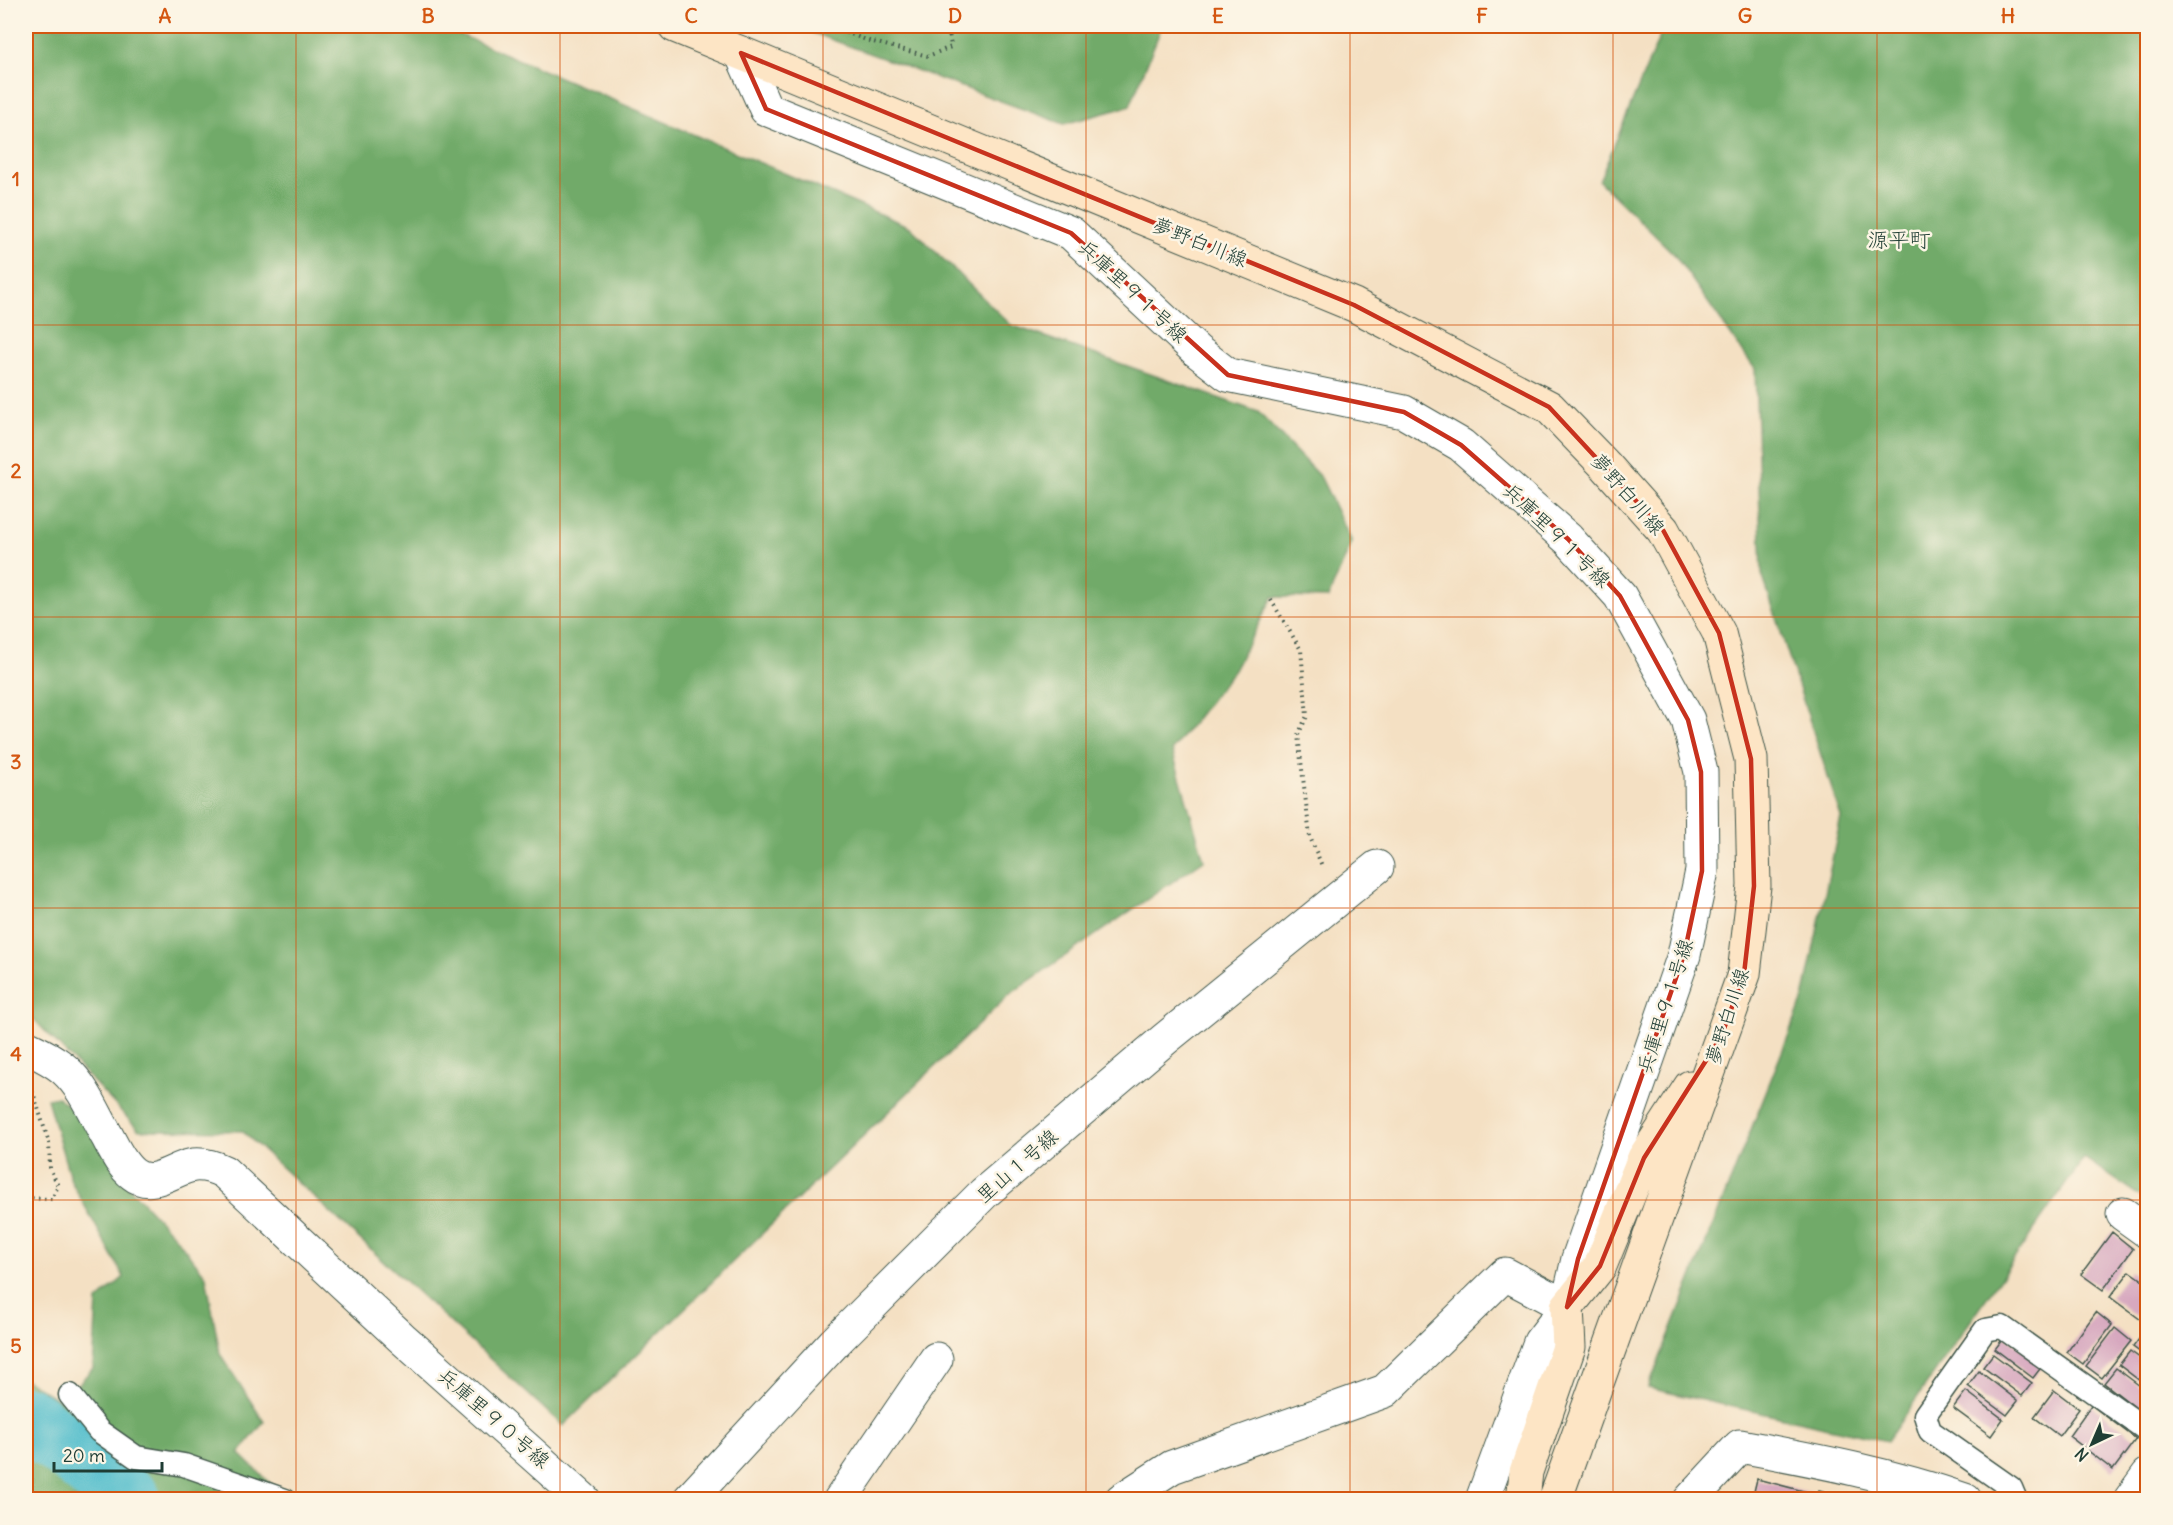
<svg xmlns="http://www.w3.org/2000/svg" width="2173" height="1525" viewBox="0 0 2173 1525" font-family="Delius,'Klee One',sans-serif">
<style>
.forest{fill:#71aa69;stroke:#48744e;stroke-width:1.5}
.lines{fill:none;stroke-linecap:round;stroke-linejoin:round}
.river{stroke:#51bdcc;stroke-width:64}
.building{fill:#d7a8bf}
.lane-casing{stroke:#3f5549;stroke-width:25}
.street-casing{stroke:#3f5549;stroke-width:35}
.secondary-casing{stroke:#3f5549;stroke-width:35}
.path{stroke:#3f5549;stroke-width:4;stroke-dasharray:1.5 4.5;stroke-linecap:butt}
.lane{stroke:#fff;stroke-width:22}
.street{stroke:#fff;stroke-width:33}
.secondary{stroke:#fde5c5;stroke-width:33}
.marked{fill:none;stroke:#c8321e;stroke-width:4.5;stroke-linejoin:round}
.grid{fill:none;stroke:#d45610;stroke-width:1.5;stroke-opacity:0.55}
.labels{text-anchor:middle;stroke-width:5;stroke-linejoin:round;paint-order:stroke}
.street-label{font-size:20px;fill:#1f3d34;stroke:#fcf5e5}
.neighbourhood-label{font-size:21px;fill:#1f3d34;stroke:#fcf5e5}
.neatline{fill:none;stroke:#d45610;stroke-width:2}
.grid-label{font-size:20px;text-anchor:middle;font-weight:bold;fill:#d45610}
</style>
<rect width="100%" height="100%" fill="#fcf5e5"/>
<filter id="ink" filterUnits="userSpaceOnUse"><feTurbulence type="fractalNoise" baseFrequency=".0167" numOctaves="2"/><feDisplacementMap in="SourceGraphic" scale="12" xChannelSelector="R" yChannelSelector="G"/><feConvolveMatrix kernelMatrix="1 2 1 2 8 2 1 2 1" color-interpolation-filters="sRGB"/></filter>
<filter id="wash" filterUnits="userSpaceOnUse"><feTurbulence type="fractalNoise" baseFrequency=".008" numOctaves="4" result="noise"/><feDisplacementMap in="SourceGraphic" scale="24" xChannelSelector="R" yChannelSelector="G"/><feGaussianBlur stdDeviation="1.35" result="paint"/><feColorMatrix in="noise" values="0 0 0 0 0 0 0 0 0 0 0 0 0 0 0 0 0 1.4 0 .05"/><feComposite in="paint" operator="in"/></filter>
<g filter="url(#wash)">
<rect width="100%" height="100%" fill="#f4e0c3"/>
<path class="forest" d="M26,26h414l470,201 101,98 247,87 63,66 31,64 -24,56 -55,-1 -39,73 -62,80 32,110 -195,135 -446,431 -321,-295 -103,-1 -113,-119z
M794,26h368l-32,80 -66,18z
M1664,26h483v1175l-63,-43 -197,283 -239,-53 155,-389 38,-182 -79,-243 -7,-205 -81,-115 -75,-73z
M58,1097l24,20 44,67 50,54 30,38 14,78 44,68 -25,31 47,46h-260v-119l36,22 31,-34 4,-67 27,-24 -53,-96 -24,-82z"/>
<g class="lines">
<path class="river" d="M26,1418l46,34 57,48"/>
</g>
<g id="blocks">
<path class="building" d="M2112,1232l21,17 -30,41 -22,-16z
M2130,1271l18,13v41l-38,-28z
M2096,1312l16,13 -29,39 -16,-12z
M2115,1328l16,13 -29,37 -16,-12z
M2145,1331l3,1v26l-15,-11z
M2005,1336l38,29 -10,13 -38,-29z
M2130,1351l18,13v23l-29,-22z
M1993,1354l39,29 -10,13 -39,-29z
M2116,1368l32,24v25l-44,-34z
M1979,1371l39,30 -11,14 -39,-29z
M2054,1390l25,19 -20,27 -25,-19z
M1966,1391l37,28 -12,17 -38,-28z
M2091,1405l45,34 -23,31 -44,-34z
M1757,1479l54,14 -2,7h-57z
M1819,1491l35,8v1h-37z"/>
</g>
</g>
<g filter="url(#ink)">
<use href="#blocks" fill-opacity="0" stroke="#3f5549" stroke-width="1.5"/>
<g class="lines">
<g class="lane-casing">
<path id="lane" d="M70,1395l29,36 37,26 48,8 101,35
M2016,1500l-5,-12 -81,-57 -5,-16 60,-85 17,-3 146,104"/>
</g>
<g class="street-casing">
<path id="street" d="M741,53l25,56 305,124 126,118 31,24 176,37 57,33 107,94 52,57 68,124 13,52 1,99 -18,84 -106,304 -11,48 -27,35 -58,158
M26,1047c13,6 28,13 39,23 19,17 30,45 42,66 7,13 14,29 26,38 20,16 42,-7 61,-9 11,-1 20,2 30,7l178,166 182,162
M2123,1214l25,18
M689,1500l146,-158 149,-149 181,-154 212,-172
M840,1500l96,-141
M1121,1500l51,-33 213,-76 120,-117 62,33
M1690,1500l50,-54c76,14 152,29 225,54
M2130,1500l18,-25"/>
</g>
<g class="secondary-casing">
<path id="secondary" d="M675,26l679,279 195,102 57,59 57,64 56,103 32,126 3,127 -10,88 -189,526
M1523,1500l3,-28 43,-125 -2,-40 33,-41 44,-108 46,-71"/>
</g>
<path class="path" d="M829,26l40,15 59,15 23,-9 -3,-21
M780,33l5,-7
M1271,600l30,50 6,66 -9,19 12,102 12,29
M26,1198l26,1 6,-13 -8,-18 -1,-25 -16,-51"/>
<use href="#lane" class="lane"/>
<use href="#street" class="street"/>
<use href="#secondary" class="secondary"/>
</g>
</g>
<path class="marked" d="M741,53l613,252 195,102 114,123 56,103 32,126 3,127 -10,88 -23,63 -77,121 -44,108 -33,41 11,-48 106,-304 18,-84 -1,-99 -13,-52 -68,-124 -52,-57 -107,-94 -57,-33 -176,-37 -157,-142 -305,-124z"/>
<path class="grid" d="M296,26v1474M560,26v1474M823,26v1474M1086,26v1474M1350,26v1474M1613,26v1474M1877,26v1474M26,325h2122M26,617h2122M26,908h2122M26,1200h2122"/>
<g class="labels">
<g class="street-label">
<text transform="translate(1200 242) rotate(22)" y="7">夢野白川線</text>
<text transform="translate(1133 291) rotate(43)" y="7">兵庫里９１号線</text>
<text transform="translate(1628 494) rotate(49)" y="7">夢野白川線</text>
<text transform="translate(1557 535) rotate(44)" y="7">兵庫里９１号線</text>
<text transform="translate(1665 1006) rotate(-72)" y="7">兵庫里９１号線</text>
<text transform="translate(1727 1016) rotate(-72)" y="7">夢野白川線</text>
<text transform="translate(1017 1166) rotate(-41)" y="7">里山１号線</text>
<text transform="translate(494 1418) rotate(41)" y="7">兵庫里９０号線</text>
</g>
<g class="neighbourhood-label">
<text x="1899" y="247">源平町</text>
</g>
</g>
<rect width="2173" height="1525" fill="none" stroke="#fcf5e5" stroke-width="66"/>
<g transform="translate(2092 1444) rotate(224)" stroke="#fcf5e5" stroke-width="4.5" paint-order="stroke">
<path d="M0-4.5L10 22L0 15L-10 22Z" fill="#1f3d34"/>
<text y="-9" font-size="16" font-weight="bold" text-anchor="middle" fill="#1f3d34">N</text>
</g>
<path d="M54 1462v9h108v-9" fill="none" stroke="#1f3d34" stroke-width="3"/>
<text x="63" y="1462" font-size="18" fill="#1f3d34" stroke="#fcf5e5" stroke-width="4.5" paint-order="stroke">20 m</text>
<rect x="33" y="33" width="2107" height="1459" class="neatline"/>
<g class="grid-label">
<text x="165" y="23">A</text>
<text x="428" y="23">B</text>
<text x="691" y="23">C</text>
<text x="955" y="23">D</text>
<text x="1218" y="23">E</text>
<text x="1482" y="23">F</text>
<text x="1745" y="23">G</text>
<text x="2008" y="23">H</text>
<text x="16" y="186">1</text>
<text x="16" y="478">2</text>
<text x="16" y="769">3</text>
<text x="16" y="1061">4</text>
<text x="16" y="1353">5</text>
</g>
</svg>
